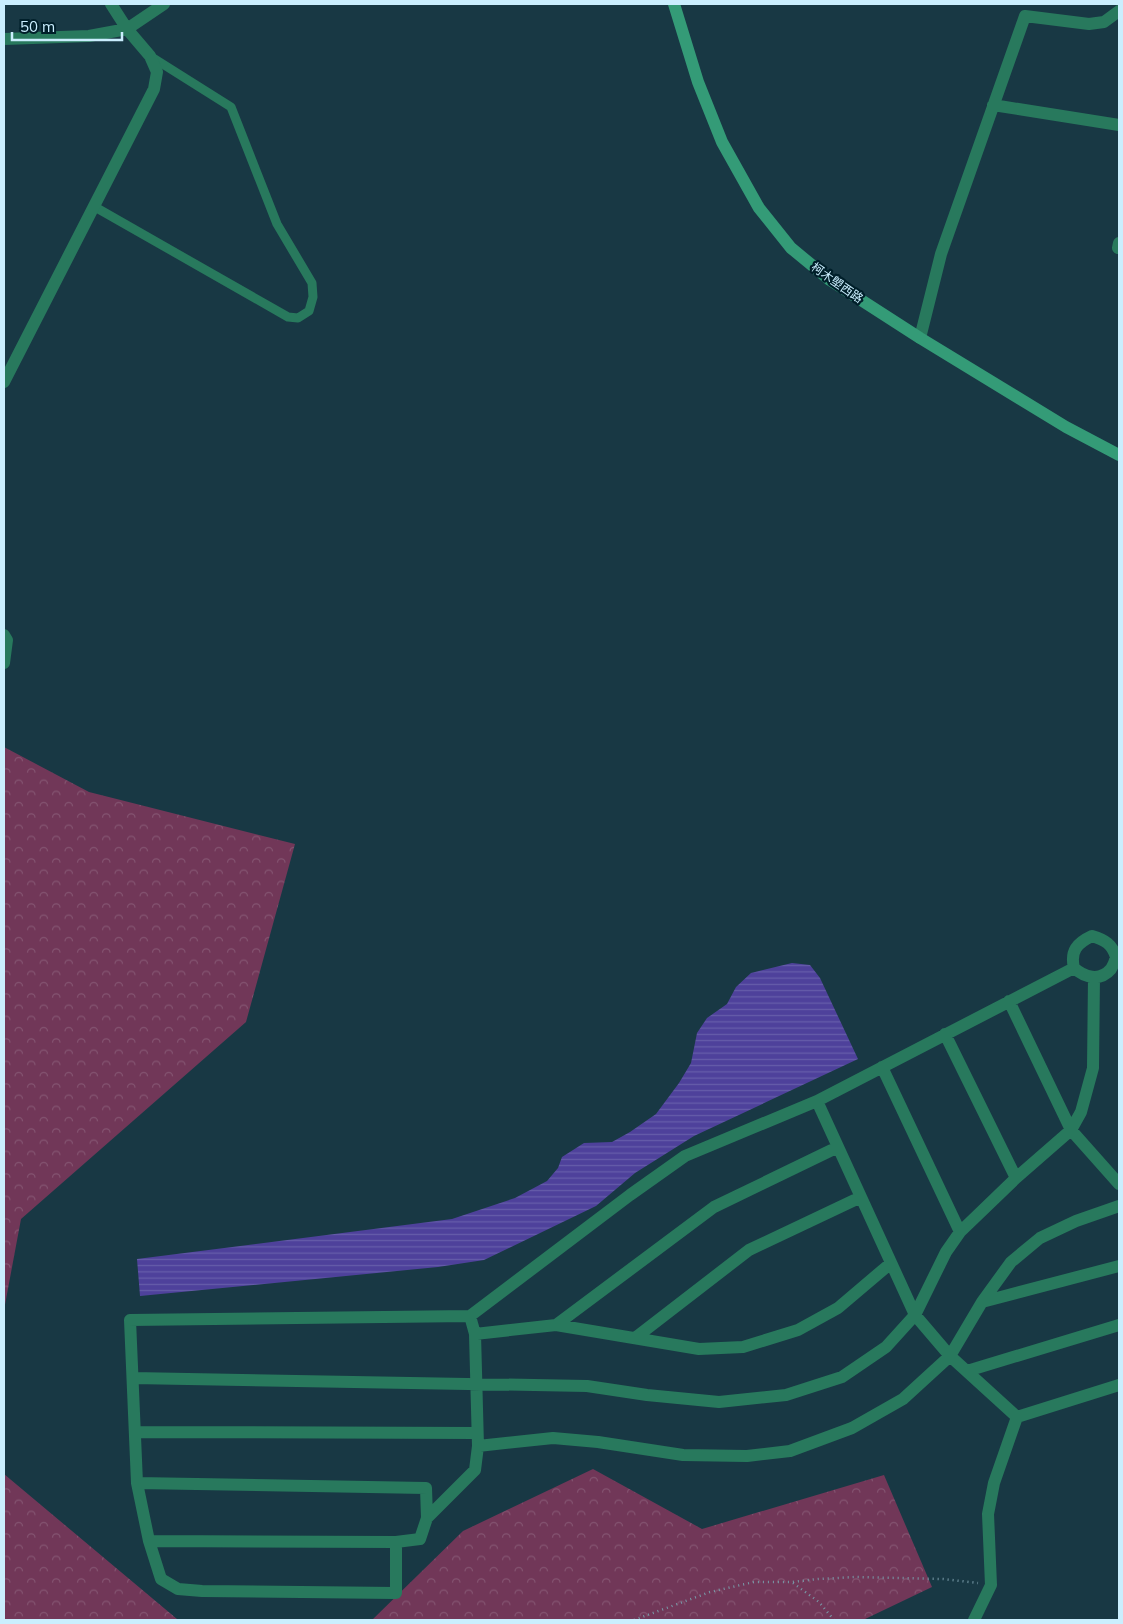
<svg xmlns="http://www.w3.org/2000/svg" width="1123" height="1624" viewBox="0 0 1123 1624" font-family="Mulish,'Noto Sans SC',sans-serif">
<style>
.forest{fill:url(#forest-crowns)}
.water{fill:url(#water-rules)}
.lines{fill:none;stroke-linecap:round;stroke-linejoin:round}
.path{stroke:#799ba9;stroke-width:2.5;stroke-dasharray:1 4;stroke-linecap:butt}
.lane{stroke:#28795d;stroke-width:9}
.street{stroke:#28795d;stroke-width:12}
.secondary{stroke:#349b77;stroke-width:12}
.labels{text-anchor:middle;stroke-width:4.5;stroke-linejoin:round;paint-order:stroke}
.street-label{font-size:12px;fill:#caeefe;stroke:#001f2a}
</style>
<defs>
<pattern id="forest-crowns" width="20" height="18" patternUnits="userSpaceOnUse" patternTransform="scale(1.25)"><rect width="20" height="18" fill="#713758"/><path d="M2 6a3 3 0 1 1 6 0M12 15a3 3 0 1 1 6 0" fill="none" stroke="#845471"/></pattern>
<pattern id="water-rules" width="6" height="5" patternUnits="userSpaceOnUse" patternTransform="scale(1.25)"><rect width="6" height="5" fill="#4e419b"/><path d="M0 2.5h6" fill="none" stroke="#665daa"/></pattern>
</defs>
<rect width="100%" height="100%" fill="#183844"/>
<path class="forest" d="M4,747l85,45 206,52 -49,178 -225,197 -17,91z
M593,1469l109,60 182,-54 48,112 -69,33h-491l91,-89z
M4,1474l173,145 20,1h-193z"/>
<path class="water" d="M792,963l18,2 10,13 38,81 -164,77 -59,37 -39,33 -112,54 -46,7 -298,29 -3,-37 315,-40 63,-21 32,-17 11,-13 4,-11 22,-14 28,-1 18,-10 26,-18 23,-31 12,-20 6,-30 10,-15 20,-14 9,-17 15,-14z"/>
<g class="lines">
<path class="path" d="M793,1583l26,19 15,18
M634,1620l76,-28 44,-10h38l26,-3 37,-2 88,2 35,4"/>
<path class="lane" d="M95,207l193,110 10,1 11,-7 4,-14 -1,-14 -35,-59 -46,-117 -81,-51"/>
<path class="street" d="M4,39l85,-3 38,-7 37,-25
M993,105l126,20
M1118,248l1,-5
M920,338l21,-84 84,-238 64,8 15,-2 15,-11
M4,382l150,-293 3,-17 -7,-16 -23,-27 -16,-25
M4,635l3,5 -3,23
M1074,968c-4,-17 3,-25 18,-32 13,4 20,8 24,21
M1009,1001l62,129 48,54
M945,1034l71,144
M882,1067l78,165
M817,1101l98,214 35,41 67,61 102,-32
M982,1302l137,-36
M556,1325l158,-118 124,-60
M475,1334l81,-9 143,24 44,-2 55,-17 40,-22 53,-45
M635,1338l114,-88 112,-53
M967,1371l152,-46
M133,1378l454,8 60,9 72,7 67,-7 56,-18 44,-30 29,-32 31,-63 14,-20 56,-54 55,-48 10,-18 12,-44 1,-91
M135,1432l342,1
M478,1446l75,-8 45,4 85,13 64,1 43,-5 62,-23 51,-29 47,-43 32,-54 29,-40 29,-24 36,-17 43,-15
M137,1483l289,5 1,30
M149,1541l12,38 17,10 24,2 194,2v-51l-247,-1 -12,-58 -7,-163 340,-4 160,-121 55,-39 132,-55 257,-133c10,9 26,14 37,1 2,-3 4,-8 5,-12h3
M396,1542l24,-3 7,-21 48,-48 3,-24 -3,-112 -5,-18
M974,1620l17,-35 -3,-71 6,-31 23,-66"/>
<path class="secondary" d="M674,4l24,78 24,60 37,66 32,40 39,32 90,58 146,89 53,28"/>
</g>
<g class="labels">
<g class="street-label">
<text transform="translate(837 283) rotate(35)" y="4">柯木塱西路</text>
</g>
</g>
<rect width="1123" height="1624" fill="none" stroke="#caeefe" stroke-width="10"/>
<path d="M12 32v8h110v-8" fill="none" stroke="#caeefe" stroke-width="2.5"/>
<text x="20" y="32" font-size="15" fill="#caeefe" stroke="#001f2a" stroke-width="4" paint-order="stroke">50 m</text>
</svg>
